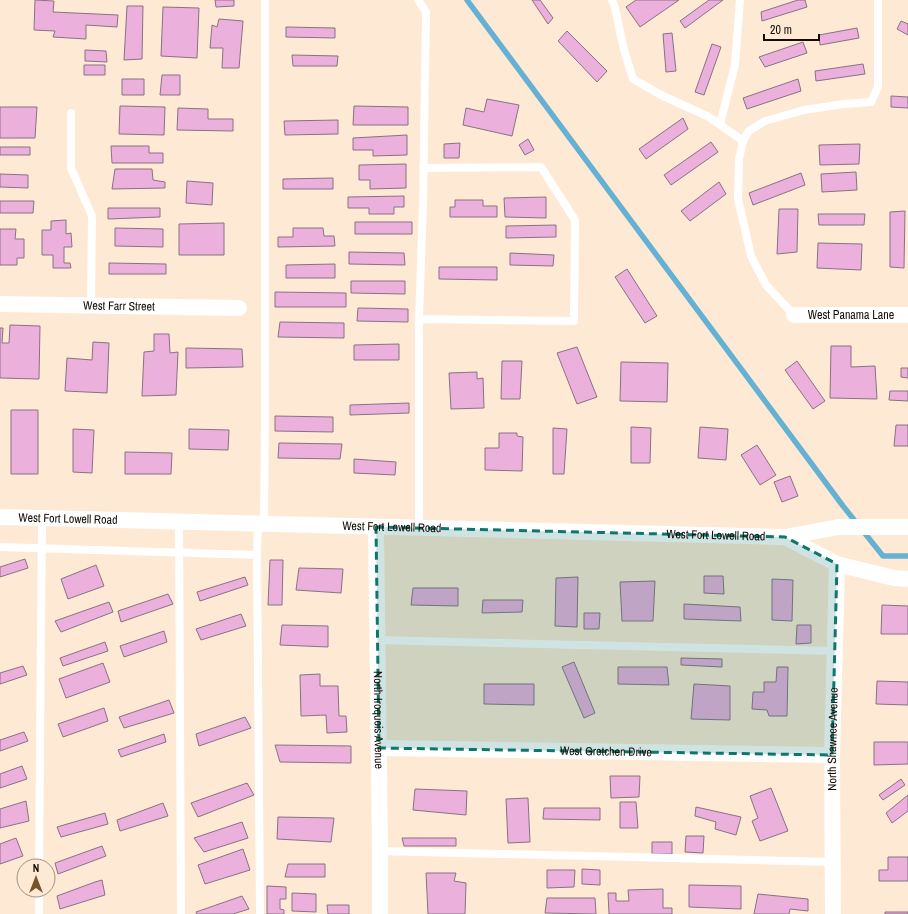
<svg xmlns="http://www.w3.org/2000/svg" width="908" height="914" viewBox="0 0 908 914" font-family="'Archivo Narrow',sans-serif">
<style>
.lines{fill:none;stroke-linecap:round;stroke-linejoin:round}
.stream{stroke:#64b1d3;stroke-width:5.5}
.building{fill:#ecb0dd;stroke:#887283}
.lane{stroke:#fff;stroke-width:8}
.street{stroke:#fff;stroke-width:16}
.marked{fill:#0f766e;fill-opacity:0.2;stroke:#0f766e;stroke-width:3;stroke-dasharray:8 5;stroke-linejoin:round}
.labels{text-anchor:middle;stroke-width:3;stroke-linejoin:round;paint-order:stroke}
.street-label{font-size:12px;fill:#140d06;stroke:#fee9d4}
</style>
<rect width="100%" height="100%" fill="#fee9d4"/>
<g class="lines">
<path class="stream" d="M467,0l376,506 40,50h25"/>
</g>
<path class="building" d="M35,0l19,1 -1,11 65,3 -1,12 -31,-2v14l-33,-2 2,-6 -21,-1z
M215,0h19v6l-18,1z
M532,0h8l13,18 -5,6z
M636,0h43l-39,27 -14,-20z
M709,0h14l-38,28 -5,-7z
M798,0h7l2,7 -45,14 -1,-9z
M127,6h16l-1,53 -18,1z
M163,7l36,1 -2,50 -36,-2z
M219,19l24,2 -4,47h-17l1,-20h-13l2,-23 5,2z
M901,21l7,3v11l-11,-6z
M286,27l49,1v10l-49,-1z
M857,28l2,10 -39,7 -1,-10z
M567,31l40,40 -10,11 -39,-41z
M672,33l4,38 -10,1 -3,-38z
M803,42l4,11 -42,14 -6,-10z
M712,44l9,3 -17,48 -9,-3z
M85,50l21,1 1,11 -22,-1z
M292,55l46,1 -1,10h-44z
M863,64l2,10 -49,7 -1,-10z
M84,65h21v10h-21z
M162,75h18v20h-20z
M122,79h22v16h-22z
M798,79l3,12 -54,18 -4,-11z
M891,96l17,1v11l-17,-1z
M487,99l32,6 -7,31 -49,-11 3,-17 18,4z
M120,106l45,1 -1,28 -45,-1z
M354,106l54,1v18h-55z
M0,107h37l-2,31h-35z
M178,108l30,1v10h25v12l-56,-1z
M683,118l5,11 -42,30 -7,-10z
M338,120v14l-53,1 -1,-14z
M407,135v20l-34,1v-6h-20v-12z
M528,139l6,11 -9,5 -6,-10z
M711,142l7,10 -47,33 -7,-10z
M460,143l-1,15h-15v-14z
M860,144l-1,20 -39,1 -1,-20z
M111,146h38v7h14v10h-51z
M0,147h30v8h-30z
M406,164v24l-36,1v-9h-11v-15z
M115,169h37l1,11 12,2v6l-53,1z
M856,172l1,18 -35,2 -1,-18z
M801,173l4,12 -52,20 -4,-12z
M0,174l28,1v13l-28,-1z
M333,178v11h-50v-10z
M187,181l26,2 -1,22 -26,-2z
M719,182l7,12 -36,27 -9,-10z
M404,196v11h-10v7h-25v-6h-21v-11z
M546,197v21l-41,-1 -1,-19z
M455,200h28v6h14v11h-47v-10h5z
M0,201h34l-1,12h-33z
M108,208h52v9l-52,2z
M779,209h19l-1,43 -20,2z
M905,211l-1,57 -14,-1v-55z
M818,214h47l-1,11h-45z
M66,220v14l5,-1 1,14h-8v16h6l1,5h-18v-13h-11v-25h9v-9z
M355,222h57v12h-57z
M224,223v32h-45v-31z
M556,225v12l-50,1v-12z
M115,228l48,1v18l-48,-1z
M293,228h30l1,8h10l1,10 -57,1v-10h15z
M0,229h16l-1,10h9v19h-7v7h-17z
M818,243l44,1 -1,26 -44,-2z
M349,252l55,1 1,12 -56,-1z
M510,253l44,2 -1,11 -43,-1z
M109,263l57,1v10h-57z
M335,264v14h-49v-13z
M439,267h58v13l-58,-1z
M627,269l30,47 -12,7 -30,-46z
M351,281h54v13l-54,-1z
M275,292l71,1v14h-71z
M358,308l50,1v13l-51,-1z
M280,322l64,1v15l-66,-1z
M10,325l30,1 -1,53 -39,-1v-50h3l-1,15h7z
M154,334h15l1,19 8,-1 -2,43 -34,1 2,-44 10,-1z
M93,342l16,1 -2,50 -42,-2 2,-33 25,2z
M399,344v16h-45v-15z
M831,346h20v21l24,-1 2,33 -47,-1z
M577,347l20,50 -20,7 -20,-51z
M186,348l56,1 1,18 -57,1z
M502,361h20l-2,38h-19z
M797,361l28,40 -12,8 -28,-39z
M621,362l47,1 -1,39 -47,-1z
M901,368h7v10l-7,-1z
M477,372v7l6,-1 1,30 -33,1 -2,-36z
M890,391h18v10l-19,-1z
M409,403v10l-59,2v-10z
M11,410h27v64h-27z
M275,416l58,1v15l-58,-1z
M896,425h12v21h-14z
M631,427l20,1 -1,35h-19z
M700,427l28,2 -2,31 -28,-2z
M553,428l14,1 -3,45h-11z
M73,429l21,1 -2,43 -19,-1z
M189,429l40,1 -1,20 -39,-1z
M499,433h18v3l6,1 -1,34 -37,-1v-22h14z
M279,443l63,1 -2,15 -62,-1z
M757,445l19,30 -16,10 -19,-30z
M125,452l47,1 -1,21h-46z
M354,459l42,3 -1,13 -41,-2z
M790,476l8,20 -16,6 -8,-20z
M25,559l3,9 -28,9v-10z
M270,560h13l-1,45h-14z
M96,565l8,21 -36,13 -7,-20z
M299,568l44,1 -2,24 -45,-3z
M704,576h19l1,18 -20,-1z
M245,577l3,8 -48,16 -3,-9z
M578,577l-1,50 -22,-1 1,-48z
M772,579l21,1 -1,41 -20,-1z
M655,581l-2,40h-31l-2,-39z
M413,588h45v18l-47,-1z
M168,594l5,10 -52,18 -3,-11z
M483,600h40l-1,12 -40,1z
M109,602l4,10 -52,20 -6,-11z
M684,604l56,3 1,14 -57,-2z
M882,605l26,1v28h-27z
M584,613h16l-1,16h-15z
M241,614l5,12 -45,14 -5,-11z
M282,625l46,1v21l-48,-2z
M797,625h14v18l-15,1z
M164,631l3,11 -43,15 -4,-11z
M105,642l3,9 -45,15 -3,-8z
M681,658l41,1v8l-41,-2z
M574,662l21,51 -11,5 -22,-51z
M103,663l7,19 -44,16 -7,-19z
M23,666l4,9 -27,9v-11z
M618,667h49l2,18 -51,-1z
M777,667h11l-1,49h-18l-2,-6 -15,-1 1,-17h11v-10h12z
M320,674v12h18l1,30h7l1,16 -20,1 -1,-18 -25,1 -1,-41z
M877,681l31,1v23l-32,-1z
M484,684h50v21l-50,-1z
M694,684l36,2v34l-39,-1z
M169,700l5,13 -50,15 -5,-11z
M104,708l4,13 -45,16 -5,-13z
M245,717l6,11 -52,18 -3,-12z
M24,732l4,9 -28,10v-11z
M164,734l2,8 -45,15 -3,-7z
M874,742h34v22l-34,1z
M275,745l76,1v17l-71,-1z
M22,766l5,13 -27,9v-14z
M610,776h30l-1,21 -28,1z
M901,779l4,6 -22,15 -4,-5z
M247,783l7,12 -56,22 -7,-14z
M771,788l17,43 -28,10 -8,-20 6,-3 -8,-22z
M415,789l52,2 -1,24 -53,-5z
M908,795v16l-16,12 -6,-10z
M528,798l2,44 -22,1 -2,-44z
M26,801l3,20 -29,7v-19z
M620,802h16l2,26h-18z
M163,803l5,13 -48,15 -3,-11z
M696,807l45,10 -5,18 -21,-6 1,-7 -21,-6z
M544,808h56v12l-57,-1z
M105,813l3,11 -47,13 -4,-10z
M278,817l56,1 -3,24 -54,-3z
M242,822l6,16 -44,14 -10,-14z
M686,836h18l-1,17 -18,-1z
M16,838l7,18 -23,8v-20z
M402,838h54v8h-52z
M652,842h20v12h-20z
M102,846l4,10 -48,18 -3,-11z
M243,849l7,21 -45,14 -7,-19z
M888,857h20v24h-29v-11h9z
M288,864h37v13h-40z
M582,869l18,1v15l-18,-1z
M547,870h28l-1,17 -27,1z
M426,873h30l-2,8 12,2 -1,31h-37z
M102,880l3,15 -45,14 -3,-13 38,-14z
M689,885l52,1v23l-52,-2z
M267,886l19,1v12h-6v10l4,1v4h-17z
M663,889v19h9v6h-63l-1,-21h8v8h13l-1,-11z
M292,893l24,1v18l-24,-1z
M758,894l50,5v12l-18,-2 -1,5h-35z
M242,896l7,13 -16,5h-36l-1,-2z
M547,898h48l1,16 -51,-1z
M327,905h22v9h-21z
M885,912h23v2h-23z"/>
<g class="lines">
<path class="lane" d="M418,0l8,12 -3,193 -4,114v209
M612,0l3,8 9,42 9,29 28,16 48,22 34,24
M71,113v55l21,48 -1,89
M720,124l15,-59 5,-65
M794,315l-28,-30 -15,-29 -13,-57 1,-40 4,-18 6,-10 16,-10 39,-11 40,-6 27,-2 7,-15v-87
M419,319l155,2 1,-101 -34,-53 -118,1
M179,522l2,392
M258,523l-1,32 3,359
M264,524l1,-101v-423
M0,547l257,8
M377,640l458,11
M380,851l453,11
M39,866l3,-348
M39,914v-24"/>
<g class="street">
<path id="s1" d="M0,304l239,4"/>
<path id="s2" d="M794,315h114"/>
<path id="s3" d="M0,517l785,20 54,-10h69"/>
<path id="s4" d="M376,527l4,324v63"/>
<path d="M785,537l52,27 57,14 14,1"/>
<path id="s5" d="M379,748l453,7"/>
<path id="s6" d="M833,914l-1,-159 5,-191"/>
</g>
</g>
<path class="marked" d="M376,527l409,10 52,27 -5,191 -453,-7z"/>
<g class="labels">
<g class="street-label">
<text dy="4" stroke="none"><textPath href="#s1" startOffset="119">West Farr Street</textPath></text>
<text dy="4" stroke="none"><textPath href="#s2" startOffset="57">West Panama Lane</textPath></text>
<text dy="4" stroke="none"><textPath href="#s3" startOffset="68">West Fort Lowell Road</textPath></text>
<text dy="4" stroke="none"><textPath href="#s3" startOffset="392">West Fort Lowell Road</textPath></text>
<text dy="4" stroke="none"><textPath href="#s3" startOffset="716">West Fort Lowell Road</textPath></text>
<text dy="4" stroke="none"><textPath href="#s4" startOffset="193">North Iroquois Avenue</textPath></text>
<text dy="4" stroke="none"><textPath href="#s6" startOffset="175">North Shawnee Avenue</textPath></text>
<text dy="4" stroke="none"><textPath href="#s5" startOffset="227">West Gretchen Drive</textPath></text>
</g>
</g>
<g transform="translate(36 878)"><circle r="19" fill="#fee9d4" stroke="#a09182"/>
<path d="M0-3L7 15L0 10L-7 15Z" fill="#76532c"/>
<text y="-6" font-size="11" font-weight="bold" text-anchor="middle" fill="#140d06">N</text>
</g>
<path d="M764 34v6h55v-6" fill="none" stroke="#140d06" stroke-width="2"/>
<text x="770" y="34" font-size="12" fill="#140d06" stroke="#fee9d4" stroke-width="3" paint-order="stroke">20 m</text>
</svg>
